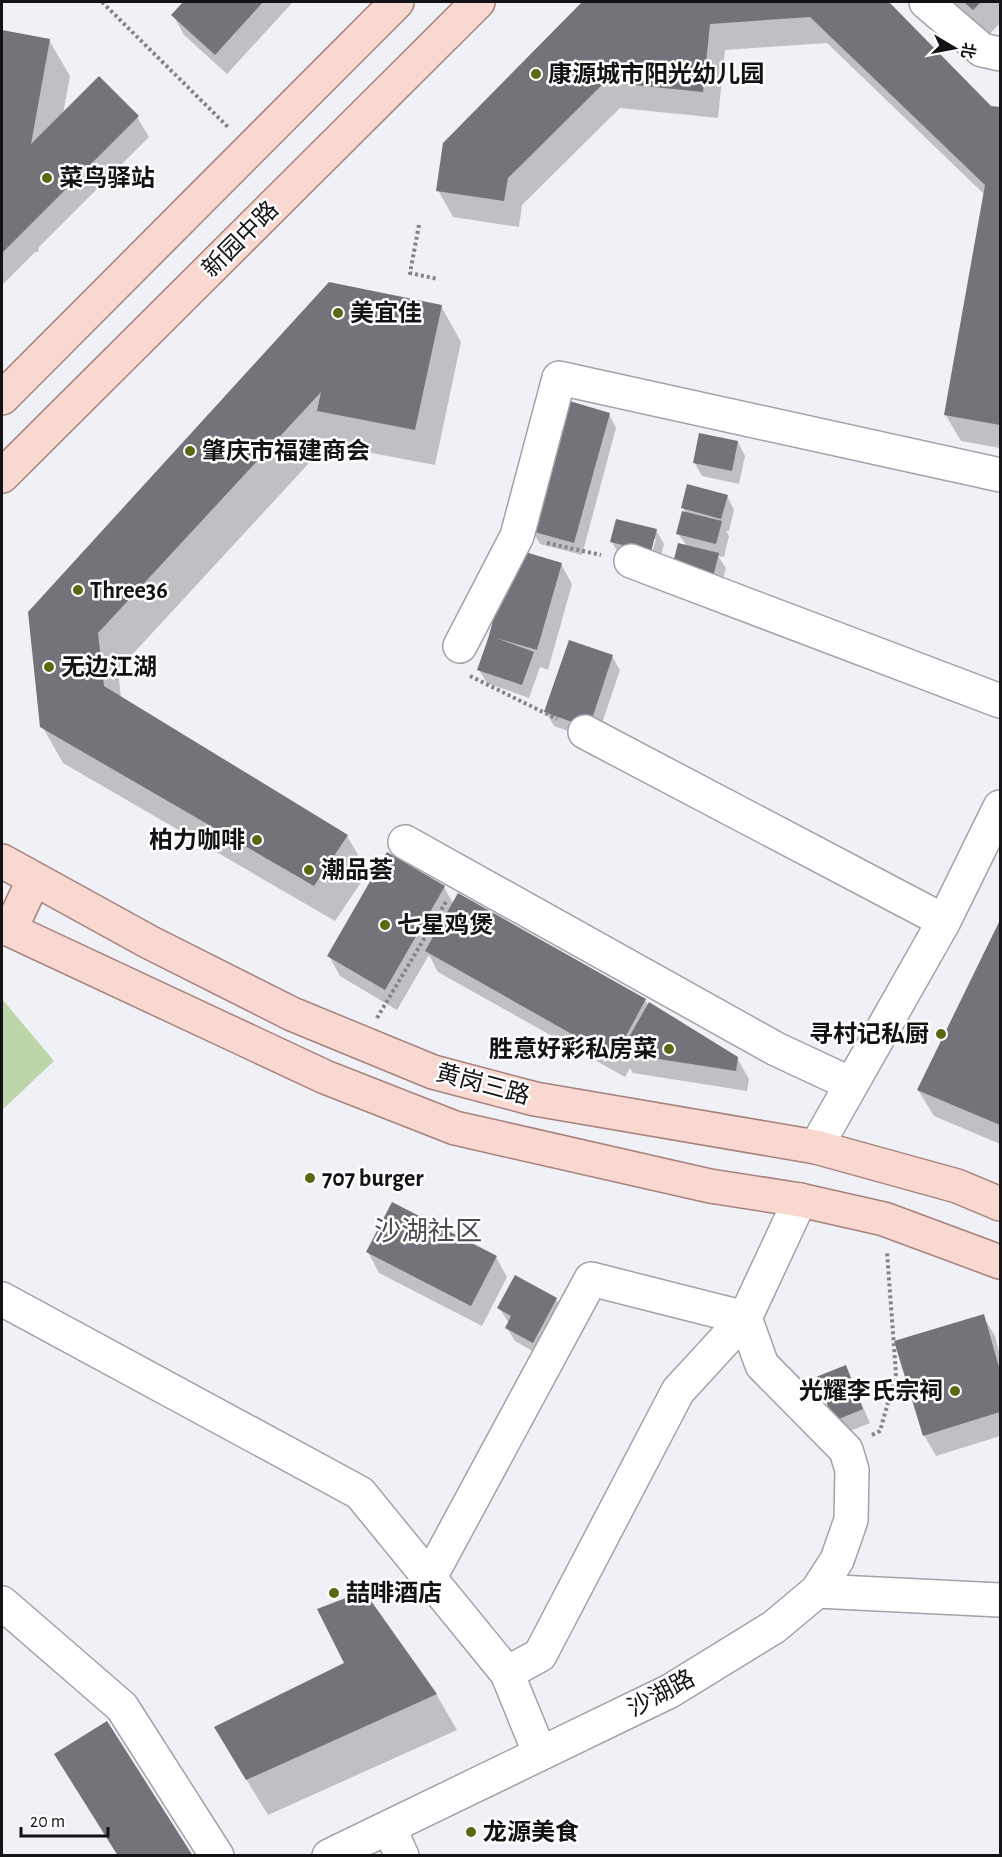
<svg xmlns="http://www.w3.org/2000/svg" width="1002" height="1857" viewBox="0 0 1002 1857" font-family="'Alegreya Sans','Noto Sans SC',sans-serif">
<style>
.green{fill:#bcd6aa}
.shadow{fill:#0003;fill-rule:evenodd}
.building{fill:#727479}
.lines{fill:none;stroke-linecap:round;stroke-linejoin:round}
.minor-casing{stroke:#a2a3a9;stroke-width:36}
.major-casing{stroke:#a7827c;stroke-width:36}
.path{stroke:#838487;stroke-width:4;stroke-dasharray:3 3;stroke-linecap:butt}
.minor{stroke:#fff;stroke-width:33}
.major{stroke:#fad8d2;stroke-width:33}
.poi-dot{fill:#596913;stroke:#fefefe;stroke-width:2}
.labels{text-anchor:middle;stroke-width:5;stroke-linejoin:round;paint-order:stroke}
.poi-label{font-size:24px;font-weight:bold;fill:#131315;stroke:#fefefe;text-anchor:start}
.street-label{font-size:24px;fill:#131315;stroke:#fefefe}
.quarter-label{font-size:27px;fill:#484a4e;stroke:#fefefe}
</style>
<rect width="100%" height="100%" fill="#eff1f6"/>
<path class="green" d="M2,999l52,62 -52,49z"/>
<path class="shadow" d="M185,2h108l-66,72 -43,-39 -11,-20z
M584,2h303l104,105 9,2v339l-39,-7 -16,-27 40,-219 -158,-152 -102,7 -7,68 -98,-10 -98,97 -3,22 -66,-10 -15,-27 7,-47z
M954,2h46v21l-12,13z
M3,32l46,8 21,36 -7,38 74,3 12,20 -110,110 -1,5h-3l-33,33z
M330,283l111,23 20,36 -26,123 -95,-18 -6,-11 -216,234 3,28 226,138 21,36 -33,49 -272,-158 -21,-37 -13,-113z
M609,414l7,14 -34,127 -42,-11 -8,-13z
M738,442l7,14 -6,28 -37,-8 -8,-14z
M727,496l7,14 -5,21h-3l3,5 -5,21 -6,-1 8,12 -6,22 -42,-56 8,-21 -3,-5z
M656,530l8,14 -6,21 -38,-9 -8,-14zM653,539h3l-6,21z
M513,550l48,14 11,20 -24,86 -8,-3 -11,31 -42,-15 -8,-13z
M612,656l8,14 -24,71 -42,-15 -8,-14z
M444,887l9,16 5,-8 187,105 4,6 88,52 12,21 -2,12 -114,-18 -3,-5 -5,9 -187,-105 -9,-17 -32,55 -57,-34 -11,-20z
M1000,923v221l-66,-28 -16,-26z
M368,1252l128,5 11,20 -25,49 -103,-53z
M516,1277l40,22 8,14 -23,43 -26,-15 -8,-13 2,-5 -10,-15z
M983,1316l12,20 5,20v80l-64,20 -12,-21z
M845,1367l25,56 -27,11 -8,-13z
M436,1694l21,36 -189,85 -31,-51z"/>
<path class="building" d="M183,2h80l-48,53 -44,-40z
M582,2h307l102,104 9,1v318l-56,-10 41,-230 -175,-168 -100,7 -7,68 -98,-10 -97,96 -4,23 -68,-10 7,-48z
M964,2h17l-8,8z
M2,30l48,9 -19,105 68,-68 40,40 -137,137z
M329,282l113,23 -27,125 -98,-19 4,-19 -223,241 6,53 244,149 -34,51 -274,-159 -12,-115z
M566,400l44,13 -36,130 -43,-12z
M699,433l39,8 -6,30 -39,-8z
M687,484l41,11 -7,24 -40,-11z
M682,511l40,10 -6,23 -40,-10z
M616,519l41,10 -6,23 -41,-10z
M678,543l41,10 -6,24 -41,-10z
M512,548l50,15 -25,87 -41,-12 38,14 -12,33 -45,-15 12,-34z
M569,640l44,15 -24,73 -45,-16z
M387,852l58,34 -60,104 -58,-34z
M458,893l188,106 -32,59 -189,-107z
M1000,920v205l-83,-35z
M649,1002l89,55 -2,14 -116,-18z
M392,1202l105,54 -26,50 -105,-54z
M515,1275l42,23 -24,45 -28,-15 6,-12 -14,-8z
M984,1314l16,57v41l-77,24 -29,-95z
M846,1365l17,44 -29,12 -18,-44z
M364,1591l73,103 -191,86 -32,-53 130,-64 -27,-54z
M107,1721l86,135h-75l-64,-102z"/>
<g class="lines">
<g class="minor-casing">
<path id="minor" d="M926,2l56,48 18,4
M631,561l369,140
M460,646l57,-110 42,-158 441,97
M585,732l359,189
M405,842l371,207 75,35
M816,1147l128,-226 56,-114
M2,1299l358,194 147,180 33,81
M429,1579l162,-300 154,39 -67,73 -138,264 -33,18
M817,1591l183,9
M2,1603l120,104 95,149
M389,1827l13,29
M329,1856l341,-165 104,-64 43,-36 20,-31 14,-40 1,-50 -6,-20 -84,-85 -17,-47 55,-118"/>
</g>
<g class="major-casing">
<path id="major" d="M2,398l395,-396
M2,476l476,-474
M2,861l147,81 143,72 141,58 102,27 281,48 141,39 43,18
M2,926l323,151 130,51 255,58 90,14 84,19 116,43
M10,930l24,-51"/>
</g>
<path class="path" d="M102,2l127,126
M419,225l-9,48 28,6
M547,543l54,12
M470,676l87,43
M377,1018l70,-118
M872,1435l8,-4 16,-57 -9,-122"/>
<use href="#minor" class="minor"/>
<use href="#major" class="major"/>
</g>
<g class="poi-dot">
<circle cx="536" cy="74" r="6"/>
<circle cx="47" cy="178" r="6"/>
<circle cx="338" cy="313" r="6"/>
<circle cx="190" cy="451" r="6"/>
<circle cx="78" cy="590" r="6"/>
<circle cx="49" cy="667" r="6"/>
<circle cx="257" cy="840" r="6"/>
<circle cx="309" cy="870" r="6"/>
<circle cx="385" cy="925" r="6"/>
<circle cx="941" cy="1034" r="6"/>
<circle cx="669" cy="1049" r="6"/>
<circle cx="310" cy="1178" r="6"/>
<circle cx="955" cy="1391" r="6"/>
<circle cx="334" cy="1593" r="6"/>
<circle cx="471" cy="1832" r="6"/>
</g>
<g class="labels">
<g class="poi-label">
<text x="548" y="82">康源城市阳光幼儿园</text>
<text x="59" y="186">菜鸟驿站</text>
<text x="350" y="321">美宜佳</text>
<text x="202" y="459">肇庆市福建商会</text>
<text x="90" y="598">Three36</text>
<text x="61" y="675">无边江湖</text>
<text x="245" y="848" text-anchor="end">柏力咖啡</text>
<text x="321" y="878">潮品荟</text>
<text x="397" y="933">七星鸡煲</text>
<text x="929" y="1042" text-anchor="end">寻村记私厨</text>
<text x="657" y="1057" text-anchor="end">胜意好彩私房菜</text>
<text x="322" y="1186">707 burger</text>
<text x="943" y="1399" text-anchor="end">光耀李氏宗祠</text>
<text x="346" y="1601">喆啡酒店</text>
<text x="483" y="1840">龙源美食</text>
</g>
<g class="street-label">
<text transform="translate(240 239) rotate(-45)" y="8">新园中路</text>
<text transform="translate(483 1084) rotate(15)" y="8">黄岗三路</text>
<text transform="translate(661 1693) rotate(-28)" y="8">沙湖路</text>
</g>
<g class="quarter-label">
<text x="428" y="1240">沙湖社区</text>
</g>
</g>
<rect width="1002" height="1857" fill="none" stroke="#131315" stroke-width="6"/>
<g transform="translate(954 48) rotate(100)" stroke="#fefefe" stroke-width="4.5" paint-order="stroke">
<path d="M0-4.5L10 22L0 15L-10 22Z" fill="#131315"/>
<text y="-9" font-size="16" font-weight="bold" text-anchor="middle" fill="#131315">北</text>
</g>
<path d="M21 1827v9h87v-9" fill="none" stroke="#131315" stroke-width="3"/>
<text x="30" y="1827" font-size="18" fill="#131315" stroke="#fefefe" stroke-width="4.5" paint-order="stroke">20 m</text>
</svg>
